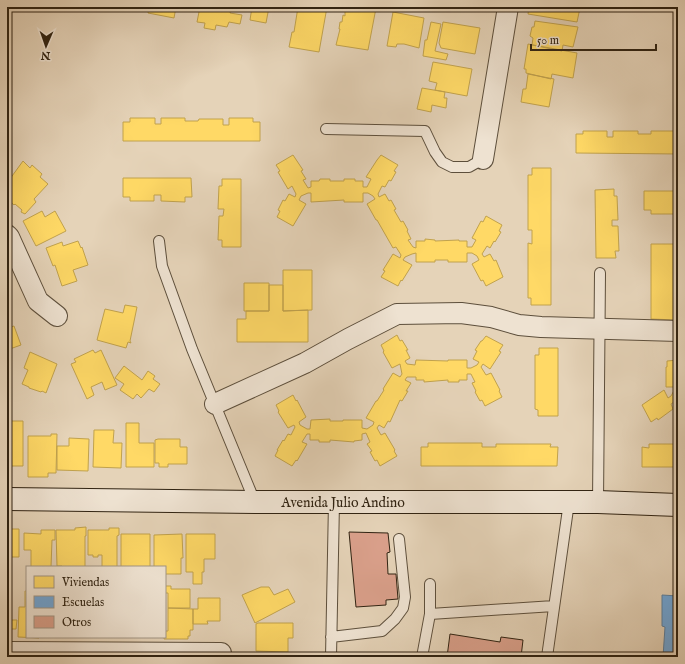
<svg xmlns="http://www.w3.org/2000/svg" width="685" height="664" viewBox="0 0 685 664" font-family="'IM FELL English',serif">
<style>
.homes{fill:#ffd966;stroke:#c1a24d}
.schools{fill:#6fa8dc;stroke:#5c809f}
.building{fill:#daa08b;stroke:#302312}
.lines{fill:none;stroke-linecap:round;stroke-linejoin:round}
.lane-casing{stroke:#5d4f3c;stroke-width:12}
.street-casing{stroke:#5d4f3c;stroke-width:22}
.secondary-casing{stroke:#302312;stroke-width:24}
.lane{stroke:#eee2d1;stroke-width:10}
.street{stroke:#eee2d1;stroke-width:20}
.secondary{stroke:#eee2d1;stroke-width:22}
.labels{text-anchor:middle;stroke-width:4;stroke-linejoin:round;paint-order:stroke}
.street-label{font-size:14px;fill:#302312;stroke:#eee2d1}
</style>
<rect width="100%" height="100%" fill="#e5d3b8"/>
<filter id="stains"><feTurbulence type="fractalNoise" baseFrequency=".005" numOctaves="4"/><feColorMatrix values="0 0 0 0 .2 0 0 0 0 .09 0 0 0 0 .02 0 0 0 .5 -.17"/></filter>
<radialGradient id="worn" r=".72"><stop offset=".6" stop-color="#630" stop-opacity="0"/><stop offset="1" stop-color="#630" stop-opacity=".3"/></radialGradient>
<path class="homes" d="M149,7h27l-2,11 -26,-5z
M200,7h31l-1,6 12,2 -2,9 -11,-2 -2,5 -11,-2 -1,5 -11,-2 1,-5 -8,-1z
M252,7h17l-3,16 -16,-3z
M298,7h29l-8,45 -30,-5 3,-15h2z
M345,7l31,1 -8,42 -32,-5 4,-16h-1l1,-7h2l1,-7 2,1z
M529,7h57v2l-6,-1 -3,14 -49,-8z
M393,12l31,6 -5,30 -15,-4h-7l-1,3 -9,-1z
M535,21l43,6 -5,20 -10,-2 -1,6 -30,-6 1,-7 -3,-2 2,-9h2z
M431,22l10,2 -6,27 13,3 -2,6 -23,-4 2,-16h2z
M443,22l37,6 -5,26 -34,-6 -2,-5z
M528,44l49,9 -4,25 -21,-4 -1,5 -25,-6v-4h-2z
M433,62l39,7 -5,27 -32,-6 2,-7 -8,-2z
M528,74l26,5 -5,28 -28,-5 2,-13h3z
M422,88l23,4 -1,6h3l-1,10 -14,-3 -1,7 -14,-3z
M130,118h25v6h6v-6h24v3h13l1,-2h24v6h6v-7h24v4h7v19h-137v-19h7z
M583,131h24v6h6v-6h25v3h13v-3h24v6h3v17l-102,-1v-19h7z
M293,155l10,15 -2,1 5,8 -3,1 5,8 3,-1v-6h8l1,-2h10v2h14v-2h11v2h8v6h4l4,-8 -5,-2 11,-17 4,-5 17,10 -4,6 2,1 -5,9 -2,-1 -4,7 -3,-1 -4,8 1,3 6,-3 4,7 2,-1 5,9 -2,1 7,12 2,-1 5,9 -1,1 4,8 -3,1 5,7 3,1v-7h9v-2l10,1v1l24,-1v1h8v6h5l4,-7 -4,-2 9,-17 2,1 3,-6 16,9 -3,6 2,1 -6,10 -1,-1 -4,7 -3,-2 -5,8 2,3 6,-3 4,7 2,-1 7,17 -17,9 -3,-6 -2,1 -9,-17 7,-4 -2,-4 -5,-3h-5v9h-19v-2h-13v2h-19v-9l-4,1 -7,3 -2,3 9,5 -10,16 -1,-1 -3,6 -17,-9 4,-6 -2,-1 10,-16 7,4 1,-3 -5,-8 -3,1 -16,-28h-1l-9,-16 8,-5 -2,-3 -5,-3h-5v9h-19v-2l-33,2v-9h-3l-7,3 -2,4 7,4 -13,22 -16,-9 3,-6 -2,-1 5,-10 2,1 4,-7 6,3 1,-3 -4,-8 -4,3 -10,-17 2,-1 -4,-6z
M23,161l7,7 2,-3 10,9 -2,3 8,7 -14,15 2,3 -11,12 -4,-2 1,-2 -7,-6 -1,1 -7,-6v-16z
M532,168h19v137h-20v-7h-3v-55l4,1v-14h-4v-55h4z
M123,178h68l1,19h-7v5l-24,-1v-6h-7v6h-24v-4h-7z
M222,179h19v68h-19v-7h-4l1,-24h4l1,-7h-6l1,-23h3z
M614,189v7h3l1,24h-6v6h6l1,25h-4l1,7h-20l-1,-68z
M644,191h34v17h-3v6h-24v-4h-7z
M42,211l3,6 10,-6 11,20 -30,15 -13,-25z
M78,241l3,7 1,-1 6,18 -15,5 4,11 -15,5 -7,-21 -2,1 -7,-18 16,-6 1,4z
M651,244h27v76l-27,-1z
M283,270h29v40l-29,1z
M244,283h25v28h-25z
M269,285h14v26l25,-1v32h-71v-23h9v-8h23z
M125,305l12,2 -7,34 1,2 -3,-1 -2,6 -29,-8 8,-31 18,4z
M7,317l4,10 3,-1 7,19 -14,5z
M397,335l3,6 2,-1 6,10h-2l4,8 -5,3 2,3 8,1 1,-5 32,1v-1h19v8h4l6,-3 2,-3 -6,-3 4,-8 -2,-1 6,-9h1l4,-5 17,9 -4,6 2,1 -11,17 -7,-5 -2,3 5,8 5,-2 9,17 -1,1 3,6 -17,9 -3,-6 -2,1 -5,-9 1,-1 -4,-8 3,-1 -4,-8h-4v6h-8v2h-11v-2l-24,2v-2h-8v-3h-9l-2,3 6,3 -5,8h2l-6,10 -2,-1 -10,22 -2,-1 -4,7 -5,-3 -2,3 4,7 4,-2 10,17 -1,1 3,5 -17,10 -3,-6 -2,1 -5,-9 2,-1 -5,-7 3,-2 -4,-9 -4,1v6l-8,1v1l-24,-2v2h-11v-2h-9v-6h-3l-5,8 5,2 -10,17 -1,-1 -4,6 -17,-10 3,-6h-1l6,-10 1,1 4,-7 3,1 4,-8 -1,-2 -6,3 -10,-16 1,-1 -3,-6 17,-10 3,6 1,-1 9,17 -7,5 1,3 7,4h3l1,-9 19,-1v2h13v-1h19v8l5,1 6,-4 1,-3 -8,-4 10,-17h1l7,-11 -1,-1 10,-16 7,4 2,-3 -2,-10 -8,4 -9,-16 1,-1 -3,-6z
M539,348h19v68h-20v-6l-3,-1v-54h4z
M93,350l2,3 6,-3 16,35 -12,5 -3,-8 -11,5 3,8 -7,4 -16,-35 5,-2 -2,-3z
M30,352l27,12 -11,29 -4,-2 -1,1 -12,-4v-1l-7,-3 6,-14 -4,-2z
M678,360v44l-4,-2 -3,2 2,5 -15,11 -1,-2 -6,4 -9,-17 22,-15 4,8 3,-2 5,-9h-10v-20h1v-6z
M124,366l18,14 6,-9 7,5 -2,3 7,5 -6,8 -5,-3 -8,9 -4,-4 -4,5 -13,-9 4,-6 -9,-6z
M7,421h16v45h-16z
M126,423h13v20h15v24h-28z
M94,430h20l-1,13h9l-1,25 -28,-1z
M51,434h6l-1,39h-8v4h-20v-41h23z
M69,438l20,1 -1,32 -31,-1v-24h12z
M158,439h22v8h7v17h-19v3h-9v-4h-4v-23z
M428,443h54v4h14v-3h55l-1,3h8l-1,19h-136v-19h7z
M649,444h29v23h-36v-20l7,1z
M7,526h4v3h8v28h-12z
M86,527v9h-1v31h-23v-1h-5l-1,-36h19v-2z
M109,528h10v7l-2,1v31h-15v-12h-4v2h-5v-2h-5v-25h21z
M41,530h14v10h-3l-1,27h-20v-17h-7v-17l17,1z
M121,534h29v33h-29z
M182,534l1,24h-2v16h-16v-7h-11v-32z
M186,534h29v25h-11v13h-2v12h-9v-12h-7z
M165,586h6v3h19v19h-22v-15h-3z
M261,587h8l5,8 14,-6 7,13 -40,21 -13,-28z
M25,591h2v46l12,1 -21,-1 1,-30h6z
M7,598h3l-1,22h8l-1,9h-7v3h-2z
M198,598h22v23h-13l1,3h-15v-15h5z
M168,608l25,1v21h-3v6h-2v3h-24l1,-8h3z
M258,623h35v15h-5v14l-32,-1v-27z"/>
<path class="schools" d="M662,595l16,1v61h-15l2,-30 -3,-1z"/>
<path class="building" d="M349,532l39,1 2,19 -3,1 1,21h8l2,25 -12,1v5l-30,2z
M450,634l50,8 1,-5 22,3 -2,17h-74z"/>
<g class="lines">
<g class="lane-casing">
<path id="lane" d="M326,129l99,2 10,21 7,10 10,5h17l14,-8
M159,241l3,25 30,83 63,153
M598,502l2,-229
M430,614v-30
M331,637l51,-6 13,-12 8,-11 2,-11 -6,-58
M331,657l3,-155
M422,657l8,-43 124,-8
M547,657l22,-155"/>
</g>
<g class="street-casing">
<path id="street" d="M483,159l25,-152
M7,235l2,2 29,64 19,15
M215,404l90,-41 43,-24 49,-25 64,-1 30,4 28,8 22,2 137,4
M7,652l214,1"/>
</g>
<g class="secondary-casing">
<g id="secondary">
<path id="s1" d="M7,499l248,3h343l80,3"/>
</g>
</g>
<use href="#lane" class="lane"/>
<use href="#street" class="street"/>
<use href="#secondary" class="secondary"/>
</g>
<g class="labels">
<g class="street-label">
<text dy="5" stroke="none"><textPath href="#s1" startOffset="336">Avenida Julio Andino</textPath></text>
</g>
</g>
<rect width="685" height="664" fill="none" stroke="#e5d3b8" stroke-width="24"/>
<rect x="8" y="8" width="669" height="648" fill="none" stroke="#302312" stroke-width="2"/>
<rect x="12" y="12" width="661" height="640" fill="none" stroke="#302312"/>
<rect x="26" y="566" width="140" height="72" fill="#eee2d1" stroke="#a29685"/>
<rect x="34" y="576" width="20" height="12" fill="#ffd966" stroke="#a29685"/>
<text x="62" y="586" font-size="12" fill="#302312">Viviendas</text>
<rect x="34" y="596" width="20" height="12" fill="#6fa8dc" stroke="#a29685"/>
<text x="62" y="606" font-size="12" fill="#302312">Escuelas</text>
<rect x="34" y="616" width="20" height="12" fill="#daa08b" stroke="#a29685"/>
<text x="62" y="626" font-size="12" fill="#302312">Otros</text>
<g transform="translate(46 46) rotate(182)" stroke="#eee2d1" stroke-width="3" paint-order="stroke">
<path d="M0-3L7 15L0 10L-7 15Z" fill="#302312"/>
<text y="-6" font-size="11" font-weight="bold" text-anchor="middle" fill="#302312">N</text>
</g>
<path d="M531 44v6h125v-6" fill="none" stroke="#302312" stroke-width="2"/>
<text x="537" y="44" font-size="12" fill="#302312" stroke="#eee2d1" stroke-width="3" paint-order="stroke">50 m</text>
<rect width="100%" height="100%" filter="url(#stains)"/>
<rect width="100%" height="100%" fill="url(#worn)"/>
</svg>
